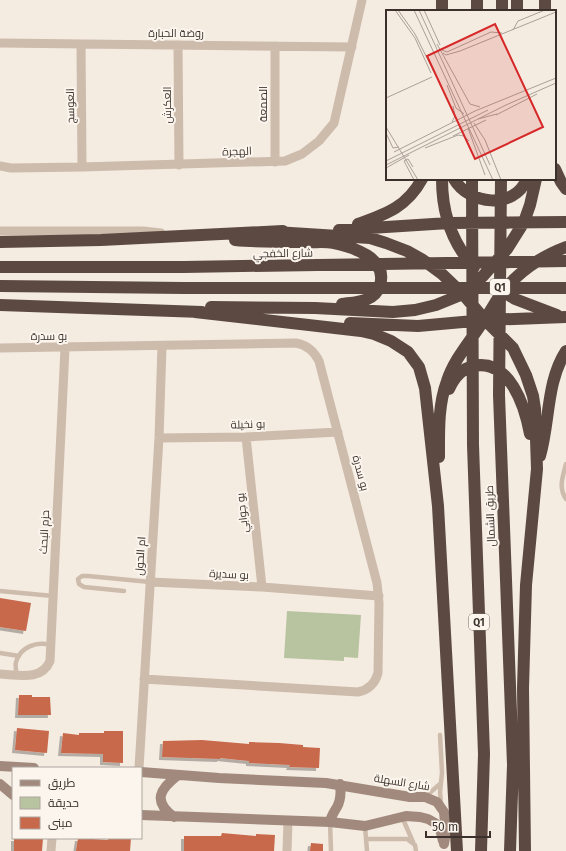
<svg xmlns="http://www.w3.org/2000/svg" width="566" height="851" viewBox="0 0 566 851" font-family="'Fira Sans',Cairo,sans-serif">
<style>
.green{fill:#b8c4a0}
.building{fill:#c8694b;filter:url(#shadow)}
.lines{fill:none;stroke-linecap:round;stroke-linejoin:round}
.lane{stroke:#cdbbac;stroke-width:4.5}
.street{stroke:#cdbbac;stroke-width:9}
.secondary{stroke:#a18a7d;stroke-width:10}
.highway{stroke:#5c4a42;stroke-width:12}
.labels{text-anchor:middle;stroke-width:4;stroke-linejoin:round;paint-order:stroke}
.shield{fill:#fbf5ee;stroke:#756b66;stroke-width:1}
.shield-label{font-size:10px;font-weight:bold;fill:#3b302b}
.street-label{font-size:11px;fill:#3b302b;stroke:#fbf5ee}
.inset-road{fill:none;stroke:#aaa098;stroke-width:1}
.view{fill:#d62828;fill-opacity:0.15;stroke:#d62828;stroke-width:2}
.inset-edge{fill:none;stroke:#3b302b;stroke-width:2}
</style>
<defs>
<filter id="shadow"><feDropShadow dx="-3" dy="3" stdDeviation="0" flood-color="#0004"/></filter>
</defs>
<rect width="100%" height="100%" fill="#f4ebe1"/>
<path class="green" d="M287,611l74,4 -3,43 -14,-1v4l-60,-3z"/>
<path class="building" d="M0,598l31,5 -5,28 -26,-4z
M19,695h13v2h18l1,18h-33z
M17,728l32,3 -2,22 -32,-3z
M104,731h19v32l-20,-1v-8l-42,-1 2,-20 16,2v-2h25z
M202,740l47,4v-2l30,1 24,2v2l17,1 -1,20 -30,-1 1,-2 -41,-2v-2l-29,-3v1l-58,-2 1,-16z
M222,833l34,3v-2l19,1 -1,16h-90v-15h37z
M14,838h29l-1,13h-28z
M78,838l30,2v-2h23l-1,13h-54z
M311,843l12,1v7h-13z"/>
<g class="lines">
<path class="lane" d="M566,464c-3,12 -8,24 0,35
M0,591l53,5
M124,591l-40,-4 -5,-3 -1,-5 4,-3h6l62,6
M0,653l19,3
M17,675c-1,-4 -2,-9 -1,-13 4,-15 21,-21 34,-17
M440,735l2,38 -2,19 1,12
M426,796l14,-12
M402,817l11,25
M330,822l1,29
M365,826l2,25
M367,839h40l8,6 1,6"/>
<path class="street" d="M0,43l352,4
M81,44l1,123
M178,45l1,120
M275,162v-116
M0,166l11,2 71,-1 203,-6 17,-7 17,-13 15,-18 28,-123
M0,231h143l18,2
M0,348l296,-5c11,2 18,8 23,18l58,222 2,20 -1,70c-3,11 -10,17 -20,19l-214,-13
M246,437l16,150
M159,438l87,-1 92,-5
M150,582l112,5 117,9
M0,674c18,1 42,7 50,-13l15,-313
M139,768l20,-330 3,-92
M51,851l1,-13
M287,851l1,-30"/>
<path class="secondary" d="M0,766l34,2
M141,772l78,6 107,5 84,14h15l12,5 7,10 2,20 -2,12
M0,784l13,11
M141,815l189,7 35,4 41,-10 14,1 8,2 7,4 5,6 3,12
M174,817c-22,-16 -14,-28 4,-42
M330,822c1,-6 4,-10 7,-15 4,-7 4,-15 3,-23"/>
<path class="highway" d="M442,11v-11
M477,11v-11
M502,11v-11
M517,11v-11
M545,11v-11
M555,169l6,13 5,7
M442,179c0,33 9,63 32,88
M454,179c15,26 60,31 73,0
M472,179l1,266 11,309 -3,97
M501,179l-2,216 14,370 -3,86
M358,224c28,-10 49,-17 64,-45
M339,230l110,-7 117,-1
M275,232l95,6 16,5 21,8 16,9 19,14 21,20 22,26 28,28 13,27 7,21 2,13 2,60 -11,116 -3,103 2,163
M235,240c22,2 45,2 68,2 10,1 21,-1 30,1 20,4 55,15 47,42 -5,17 -24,17 -38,19
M0,242l101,-2 182,-9
M0,267h184l382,-6
M0,286l184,2h382
M498,288l17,11 42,16
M0,305l202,7
M211,307l104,1 78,4 22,-2 21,-5 27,-11 20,-18 24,-27 17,-27 6,-17 6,-26
M195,312l166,19 13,3 17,7 17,11 11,15 6,21 13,118 19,345
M350,323l68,3 67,-6 81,-3
M449,389c5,-11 12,-20 24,-23 37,-8 52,41 57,68
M540,456c10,-34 6,-74 26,-105
M439,457c0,-26 -1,-52 8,-76 7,-21 21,-37 33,-55 9,-11 15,-25 24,-36 17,-20 38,-34 62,-43"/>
</g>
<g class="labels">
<g class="shield">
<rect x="490" y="279" width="20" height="16" rx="3"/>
<rect x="469" y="614" width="20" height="16" rx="3"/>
</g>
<g class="shield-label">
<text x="500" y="291">Q1</text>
<text x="479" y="626">Q1</text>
</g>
<g class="street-label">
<text x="176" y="37">روضة الحبارة</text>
<text transform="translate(263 104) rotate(-90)" y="4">الصمعة</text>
<text transform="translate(167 105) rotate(-90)" y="4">العكرش</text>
<text transform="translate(70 106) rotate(-91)" y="4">العوسج</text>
<text transform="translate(237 151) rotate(-2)" y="4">الهجرة</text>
<text transform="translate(283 253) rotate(-1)" y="4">شارع الخفجي</text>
<text x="49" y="340">بو سدرة</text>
<text transform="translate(248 424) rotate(-2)" y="4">بو نخيلة</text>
<text transform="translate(361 473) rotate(75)" y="4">بو سدرة</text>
<text transform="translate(242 513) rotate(-96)" y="4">بو جوابي</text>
<text transform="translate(490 516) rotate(-92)" y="4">طريق الشمال</text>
<text transform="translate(44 532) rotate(-87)" y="4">حزم البحث</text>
<text transform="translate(140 556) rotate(-86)" y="4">ام الحول</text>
<text transform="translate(229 574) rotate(3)" y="4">بو سديرة</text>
<text transform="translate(402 782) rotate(9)" y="4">شارع السهلة</text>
</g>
</g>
<g transform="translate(386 10)">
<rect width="170" height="170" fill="#f4ebe1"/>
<path class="inset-road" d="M9,0l20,28 16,35M12,0l17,24 19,38M28,0l79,170M33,0l71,155M38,0l16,35M127,20l5,-9 27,-11M51,34l33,60 10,3M56,40l5,2 44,-20 11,1M57,43l3,2 14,-4 96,-39M61,75l9,23 8,6M0,88l46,-21M110,105l41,-21M92,109l19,-5M66,112l3,-6 -2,-10M88,113l11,17 16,40M0,117l32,53M82,118l17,47M0,123l7,15 6,-1M67,126l33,-16M39,138l33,-13 6,1 5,5M8,142l81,-41 81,-33M0,151l102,-51M0,155l120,-60 50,-22M27,157l-5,-8 -4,2 10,19M0,158l23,-13"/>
<path class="view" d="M109,14l48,103 -68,32 -48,-103z"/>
<rect width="170" height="170" class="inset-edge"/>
</g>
<rect x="12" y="767" width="130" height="72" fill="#fbf5ee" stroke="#aea6a0"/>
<rect x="20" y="780" width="20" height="6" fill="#a18a7d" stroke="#aea6a0"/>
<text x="48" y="787" font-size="12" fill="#3b302b">طريق</text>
<rect x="20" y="797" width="20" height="12" fill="#b8c4a0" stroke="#aea6a0"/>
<text x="48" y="807" font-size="12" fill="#3b302b">حديقة</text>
<rect x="20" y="817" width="20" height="12" fill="#c8694b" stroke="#aea6a0"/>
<text x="48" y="827" font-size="12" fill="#3b302b">مبنى</text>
<path d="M426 831v6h64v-6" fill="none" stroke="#3b302b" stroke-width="2"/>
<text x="432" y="831" font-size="12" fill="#3b302b" stroke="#fbf5ee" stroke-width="3" paint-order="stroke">50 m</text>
</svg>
